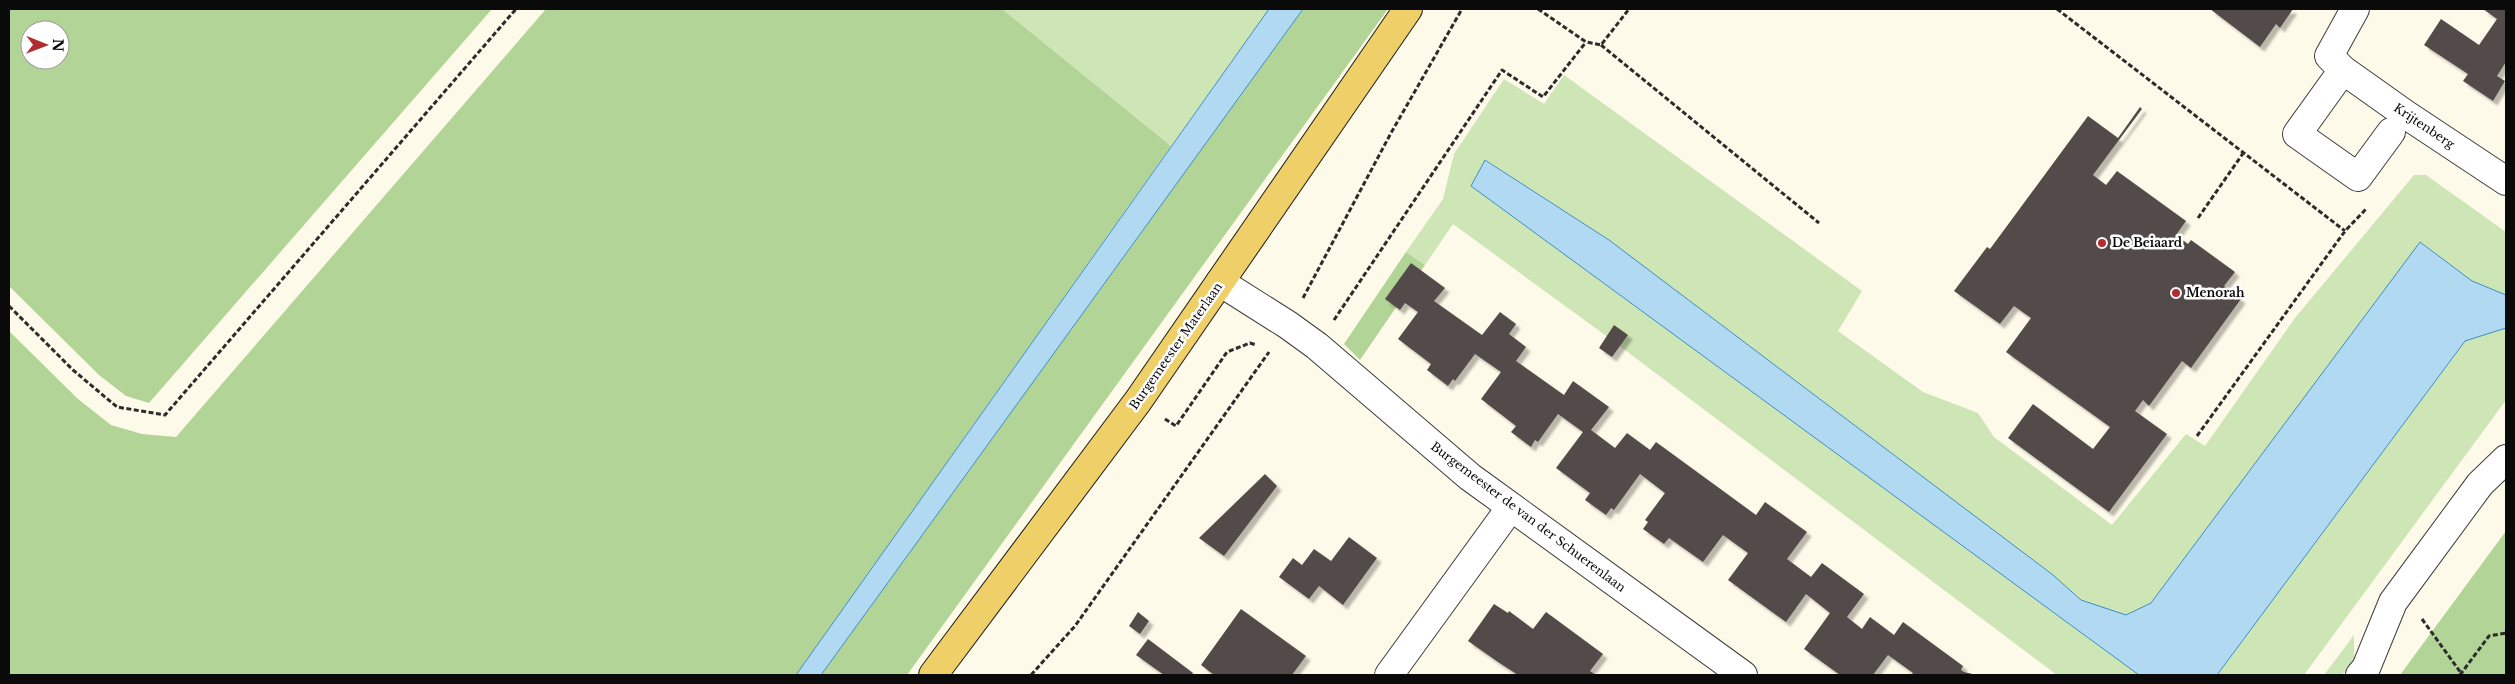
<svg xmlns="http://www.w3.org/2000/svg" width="2515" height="684" viewBox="0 0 2515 684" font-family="'Libre Baskerville',serif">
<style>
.green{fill:#cee5b6}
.forest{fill:#b2d496;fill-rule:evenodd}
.water{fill:#b1d9f1;stroke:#3d8dc3}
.building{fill:#524c48;filter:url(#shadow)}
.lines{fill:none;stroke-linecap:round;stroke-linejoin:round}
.minor-casing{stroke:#3d3d3d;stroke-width:30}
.major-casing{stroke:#1b1b1b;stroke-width:30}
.path{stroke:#2c2c2c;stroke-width:3;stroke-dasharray:5 2.5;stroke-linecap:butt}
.minor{stroke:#fff;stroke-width:28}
.major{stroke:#efcf67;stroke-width:28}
.poi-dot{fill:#b02d32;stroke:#fff;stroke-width:2}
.labels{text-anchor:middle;stroke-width:5;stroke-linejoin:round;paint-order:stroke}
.street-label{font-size:12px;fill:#0a0a0a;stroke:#fff}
.poi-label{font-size:12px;font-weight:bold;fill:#0a0a0a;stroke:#fff;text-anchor:start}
</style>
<defs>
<filter id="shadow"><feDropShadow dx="4.5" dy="4.5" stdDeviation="1" flood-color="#0004"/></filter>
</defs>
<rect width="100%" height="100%" fill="#fefae9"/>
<path class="green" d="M1002,9h267l-98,137z
M1564,75l298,216 -24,40 85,61 55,21 16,24 118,88 74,-91 19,12 90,-128 119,-143h12l80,57v63l-34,-14 -51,-39 -270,361 -25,12 -45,-15 -28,-25 -444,-335 -123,-80 -15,26 668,489h-82l-448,-337 -156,-114 -28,41 -19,-13 37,-53 11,-45 50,-75 40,25z
M2506,328v72l-202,275h-87l248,-334z
M2354,635v24l-12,16h-18z"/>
<path class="forest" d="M9,9h483l-343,394 -23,-7 -27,-21 -90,-89zM30,30h30v30h-30z
M546,9h456l169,137 -375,529h-787v-344l69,68 33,26 31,9 34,3z
M1303,9h85l-481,666h-86z
M1406,252l19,13 -65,95 -16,-16z
M2506,531v144h-106z"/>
<path class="water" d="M1269,9h34l-482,666h-25z
M1485,160l124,80 444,335 28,25 45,15 25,-12 269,-361 52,39 34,14v33l-41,13 -248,334h-78l-668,-489z"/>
<path class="building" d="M2210,9h83l-13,19 -4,-4 -16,23z
M2483,9h23v53l-9,14 8,5 -12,20 -30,-20 5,-7 -44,-29 17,-26 38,26 18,-26z
M2140,107l2,2 -49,66 13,10 11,-14 69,50 -10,14 12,9 3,-4 44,32 -11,14 17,13 -50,69 -9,-7 -33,45 -6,-6 -8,11 32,23 -58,78 -101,-74 25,-34 60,45 17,-22 -104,-75 25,-34 -17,-12 -14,18 -46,-33 33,-44 3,2 98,-133 30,22z
M1411,263l34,25 -11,13 48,34 18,-23 16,12 -7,10 17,13 -10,14 48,34 9,-14 36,26 -18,23 24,18 12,-15 23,17 6,-8 100,73 9,-13 42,30 -20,27 24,18 11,-14 42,31 -17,23 15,12 8,-12 24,18 9,-13 60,44 -2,4 3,2 13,3h-66l2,-2 -25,-18 -15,20h-33l-36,-26 26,-36 -24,-19 -20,28 -58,-42 20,-27 -25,-18 -20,27 -34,-24 -5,6 -21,-15 5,-7 -3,-2 20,-27 -25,-19 -26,36 -3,-2 -5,7 -21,-15 5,-7 -34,-25 27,-36 -25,-18 -20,28 -3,-2 -4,7 -20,-15 5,-6 -35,-27 20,-27 -26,-18 -20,27 -2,-2 -5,7 -21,-16 4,-6 -33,-25 20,-27 -13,-9 -5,7 -15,-11z
M1614,325l14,10 -16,22 -13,-9z
M1265,474l12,12 -53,70 -25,-18z
M1349,537l28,21 -34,47 -24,-19 -10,13 -30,-22 14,-19 9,7 12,-16 17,12z
M1494,604l14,9 1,-2 24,18 13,-17 57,42 -13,17 6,4h-78l-20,-13 -30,-21z
M1241,609l65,47 -14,19h-78l-13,-10z
M1138,612l11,9 -9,13 -11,-8z
M1148,639l45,34 -1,2h-28l-28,-20z"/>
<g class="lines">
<g class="minor-casing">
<path id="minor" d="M2355,9l-26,47 14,14 62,44 101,67
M2343,70l-46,64 61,43 33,-45
M1220,282l68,43 29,21 153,131 273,198
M1389,675l122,-168
M2360,675l6,-7 27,-66 87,-118 26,-25"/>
</g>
<g class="major-casing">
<path id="major" d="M933,675l205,-274 270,-392"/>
</g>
<path class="path" d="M1538,9l48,33 15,3 28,-36
M2057,9l288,222
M1601,45l218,178
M2198,218l46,-66
M1303,298l88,-165 71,-124
M9,306l64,64 44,37 48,8 351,-406
M1334,320l168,-250 41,27 43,-55
M1165,419l11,7 51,-74 23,-9 6,2
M2197,436l148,-205 22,-23
M2422,619l39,54
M1031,675l44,-49 194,-274
M2460,675l29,-39 17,-3"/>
<use href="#minor" class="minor"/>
<use href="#major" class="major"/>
</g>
<g class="poi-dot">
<circle cx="2102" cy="243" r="5"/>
<circle cx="2176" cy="293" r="5"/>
</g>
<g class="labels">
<g class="street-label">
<text transform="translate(2424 126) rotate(34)" y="4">Krijtenberg</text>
<text transform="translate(1176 346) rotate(-55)" y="4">Burgemeester Materlaan</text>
<text transform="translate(1528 517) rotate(37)" y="4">Burgemeester de van der Schuerenlaan</text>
</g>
<g class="poi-label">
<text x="2112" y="247">De Beiaard</text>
<text x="2186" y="297">Menorah</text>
</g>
</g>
<rect width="2515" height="684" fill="none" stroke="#0a0a0a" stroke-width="20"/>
<g transform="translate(45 45) rotate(91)"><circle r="24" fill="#ffffff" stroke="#9d9d9d"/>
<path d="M0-4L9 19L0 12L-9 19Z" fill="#b02d32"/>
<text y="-8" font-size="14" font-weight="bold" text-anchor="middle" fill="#0a0a0a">N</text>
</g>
</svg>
